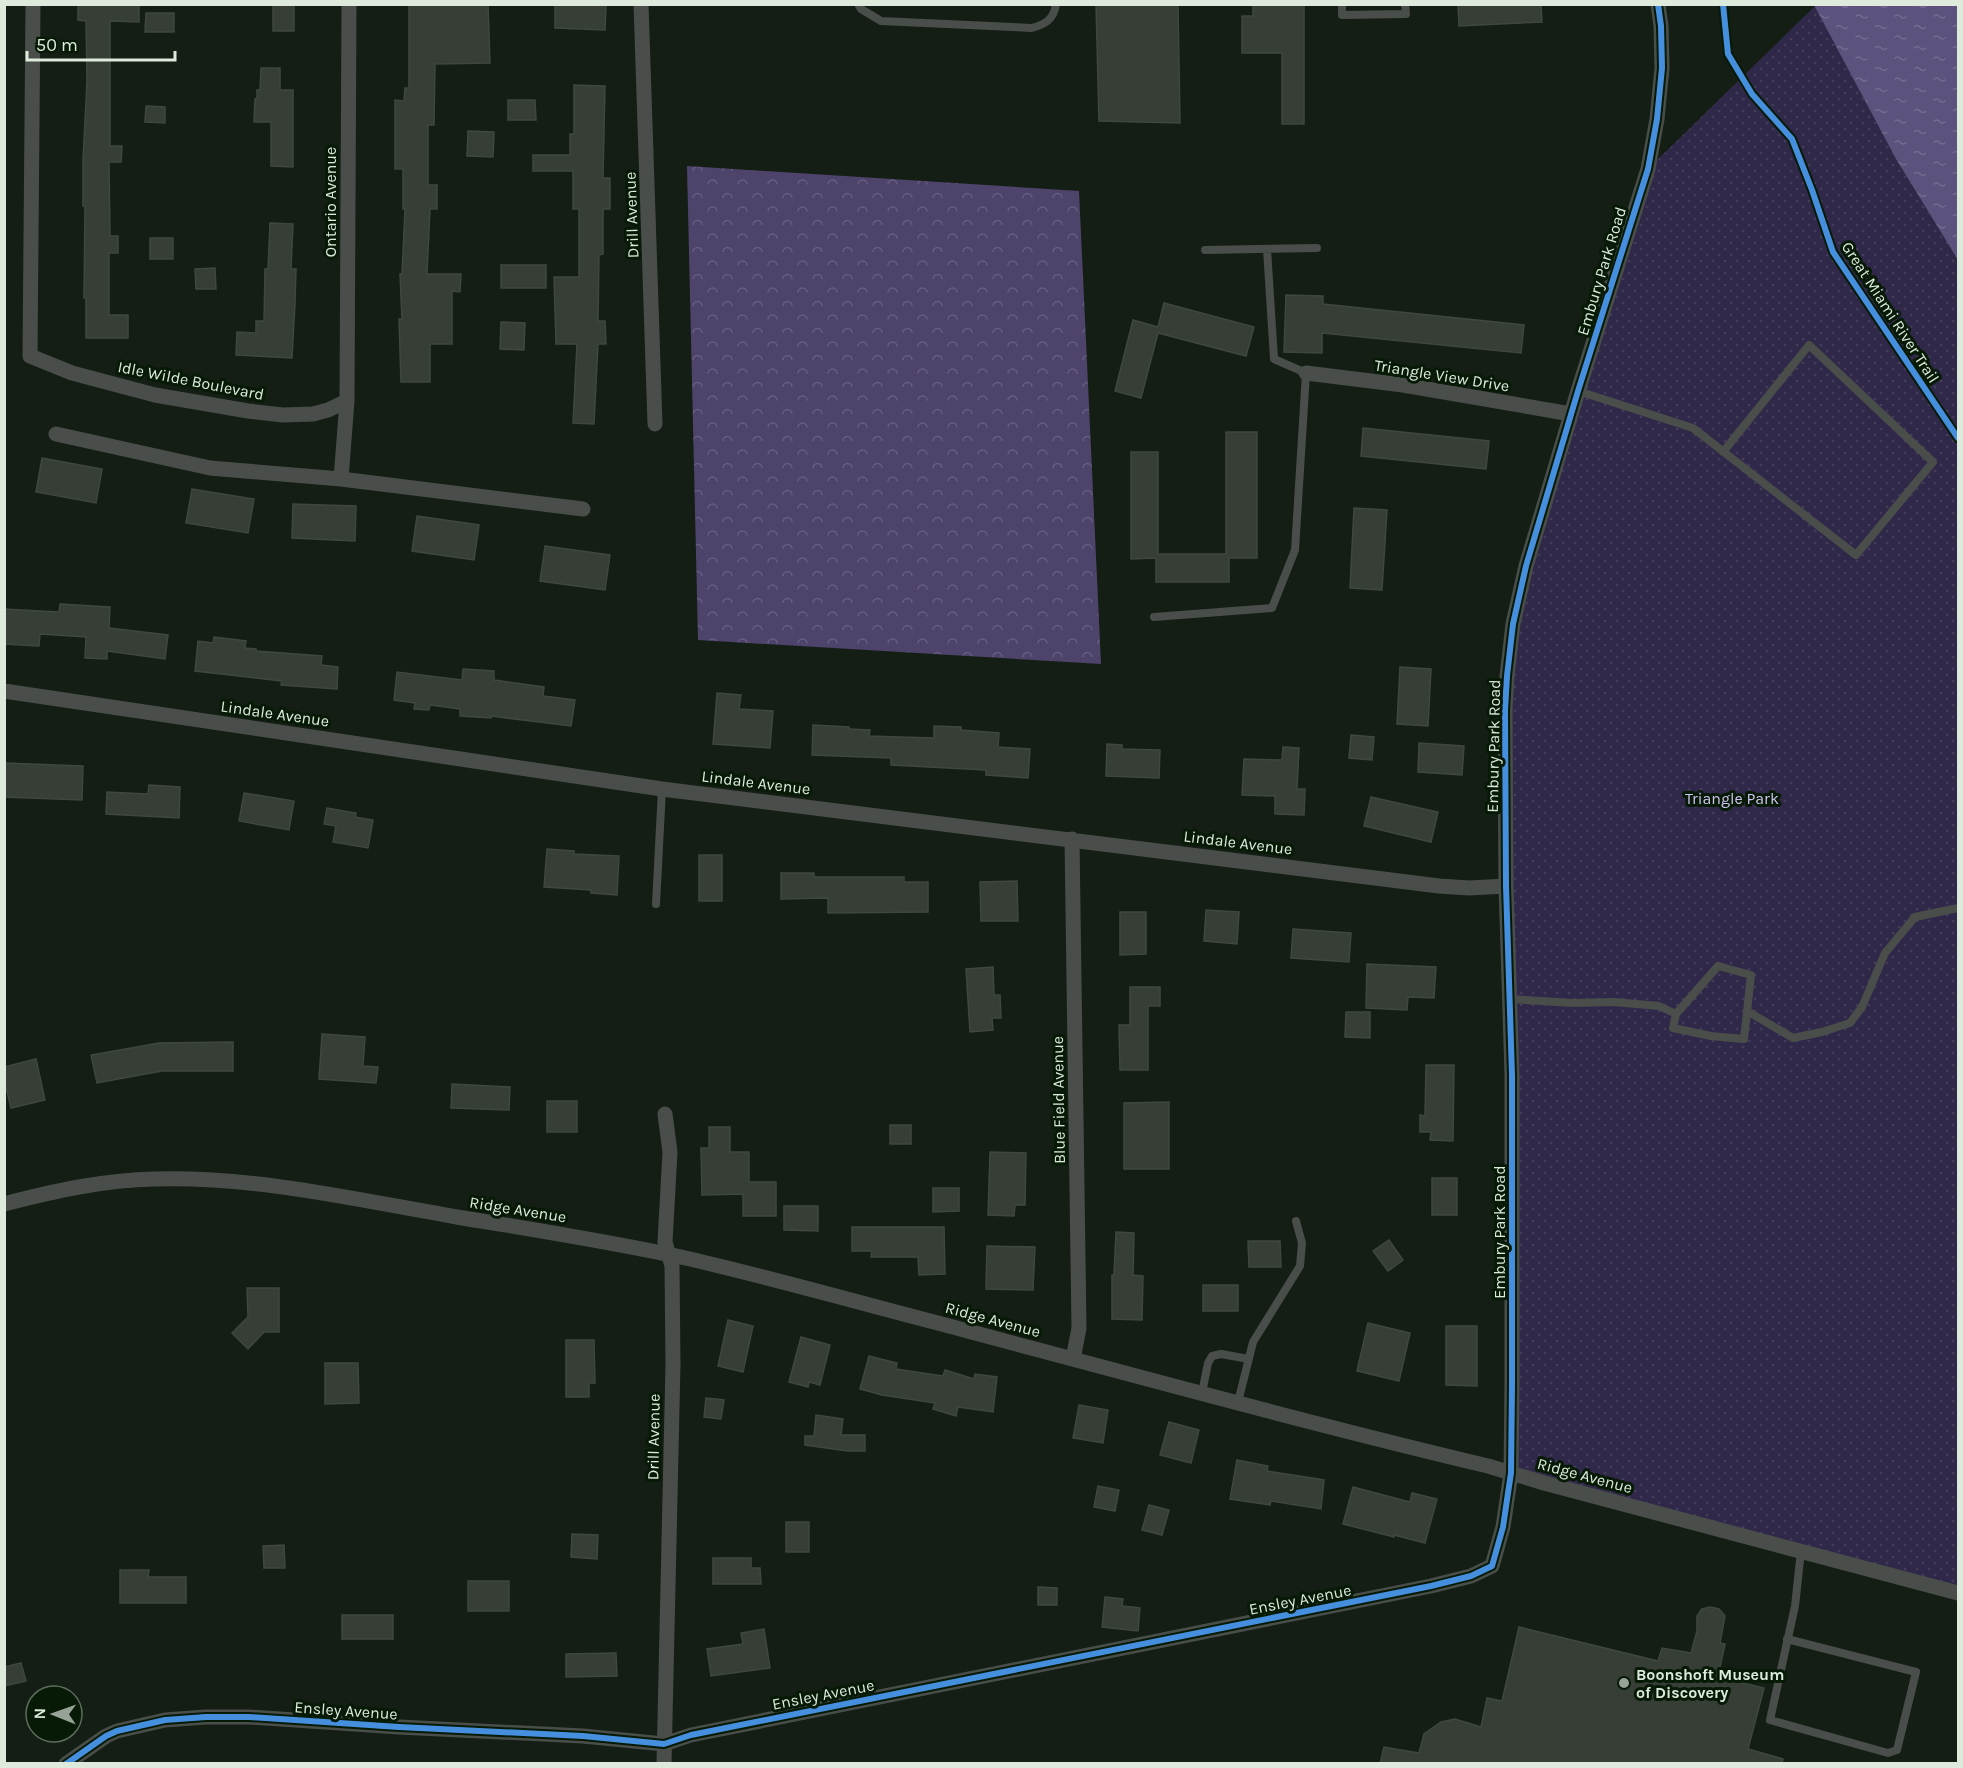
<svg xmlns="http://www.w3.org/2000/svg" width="1963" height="1768" viewBox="0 0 1963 1768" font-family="Karla,sans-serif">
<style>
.grass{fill:url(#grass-dots)}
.forest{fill:url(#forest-crowns)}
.water{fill:url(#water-ripples)}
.building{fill:#363e36;stroke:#3f483e;stroke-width:1.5}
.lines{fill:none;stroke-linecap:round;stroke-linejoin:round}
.service{stroke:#4a4e4a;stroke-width:8}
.minor{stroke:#4a4e4a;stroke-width:15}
.cycleway-casing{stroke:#061a06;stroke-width:10}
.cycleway{stroke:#468fdf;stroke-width:6}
.poi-dot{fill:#97a396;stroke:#061a06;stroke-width:2}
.labels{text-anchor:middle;stroke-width:6;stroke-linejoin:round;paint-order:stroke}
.street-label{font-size:16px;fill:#ddeadc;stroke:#061a06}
.park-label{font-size:16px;fill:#d0c5f4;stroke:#061a06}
.poi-label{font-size:16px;font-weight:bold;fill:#ddeadc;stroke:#061a06;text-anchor:start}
</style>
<defs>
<pattern id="grass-dots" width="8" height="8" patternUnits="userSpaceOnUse" patternTransform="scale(1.5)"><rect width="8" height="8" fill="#302849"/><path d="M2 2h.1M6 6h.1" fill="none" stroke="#443d5a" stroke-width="1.8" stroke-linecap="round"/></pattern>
<pattern id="forest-crowns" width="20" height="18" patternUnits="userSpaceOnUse" patternTransform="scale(1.5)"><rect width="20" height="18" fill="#4d436b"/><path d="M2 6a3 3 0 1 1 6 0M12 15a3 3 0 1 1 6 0" fill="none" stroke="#665e80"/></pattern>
<pattern id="water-ripples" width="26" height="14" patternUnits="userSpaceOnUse" patternTransform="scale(1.5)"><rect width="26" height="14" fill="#5d527e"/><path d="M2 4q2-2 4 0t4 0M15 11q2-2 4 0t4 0" fill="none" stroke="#746b90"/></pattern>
</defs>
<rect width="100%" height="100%" fill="#141e14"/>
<path class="grass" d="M1815,6l81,153 62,101v1333l-447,-120 -5,-587 7,-262 135,-455z"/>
<path class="forest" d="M687,166l392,25 22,473 -403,-24z"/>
<path class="water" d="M1814,5h144v255l-62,-101z"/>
<path class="building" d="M78,4h61v18l-29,-1v125h12l-1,16h-12l1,74h8v17h-9v62h19v23h-42v-40h-2l1,-92h-2v-46l4,-79 -1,-60 -8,-1z
M273,4h21v27h-21z
M416,4h72l2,59 -55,1 -1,61h-6v60h9v24h-7l-3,65h34l-1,18 -8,-1v53h-22v38h-29l-2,-63h3l-2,-45h2l3,-65h-2v-40h-8v-69l9,1 1,-13h4v-82z
M555,4h51l-1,26 -50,-2z
M1096,4h82l2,119 -81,-2z
M1253,4h51v120h-22v-71h-40v-37h11z
M1458,4h83l1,18 -83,4z
M146,13h28v19h-29z
M261,68h19v22h13v77l-22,-1v-44h-17l1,-23 2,-1v-8h3z
M574,85l31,1 -2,92h7v31h-7v45l-4,1 -1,66h7l1,23h-8l-4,80 -21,-1 4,-79h-21l-2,-67h25v-68h-6v-38h-40v-16h37v-21h4z
M508,100h27l1,20h-28z
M146,106l19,1v16l-20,-1z
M468,131l26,1 -1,25 -26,-1z
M270,223l23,1 -2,45h5l-1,34 -3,55 -56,-3 1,-23 19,1v-12h8l1,-52h3z
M150,238h23v21h-23z
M501,265h45v23h-45z
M215,268l1,21h-20l-1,-20z
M1286,295l37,1v8l201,21 -3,28 -199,-20v20l-38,-1z
M1164,303l90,24 -8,29 -88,-23 -17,65 -26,-7 18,-71 25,7z
M501,322l24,1 -1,27 -24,-1z
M1363,428l126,13 -3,28 -125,-13z
M1226,432h31v126h-28v24h-73v-24l-25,1v-107h27v102h68z
M42,458l60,11 -6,34 -60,-11z
M192,489l62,10 -6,34 -62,-10z
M293,504l63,2 -1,35 -63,-3z
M1354,508l33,2 -5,80 -32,-2z
M417,516l62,9 -5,35 -62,-9z
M545,546l65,9 -5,35 -65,-9z
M60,604l50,3 -1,21 59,7 -3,24 -58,-8v8l-22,-1 1,-21 -46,-3 -1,12 -35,-2v-35l55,3z
M214,637l32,4 -1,7 11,1v2l66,5 -1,9 17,2 -1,22 -56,-4 1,-4 -87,-10 3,-30 15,2z
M1400,667l31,2 -3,57 -31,-2z
M463,669l31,2v9l50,7 -1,9 32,4 -4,26 -80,-10v2l-31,-2v-7l-30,-4 -1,5 -15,-1 1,-6 -21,-3 3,-28 65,8z
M717,693l24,2 -2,14 34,2 -3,37 -57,-4z
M813,725l36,2v2l21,1 -1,6 65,2v-12l27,1v3l38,3 -1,14 32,2 -2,29 -42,-3v-5l-95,-5v-7l-79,-3z
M1351,735l23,2 -2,23 -23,-2z
M1419,743l45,3 -2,29 -44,-3z
M1107,744l15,1v4l38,1 -1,28 -53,-2z
M1283,747l16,1 -2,41h8l-1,26 -29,-1v-18l-33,-1 2,-36 38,1z
M4,763l79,3 -1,34 -78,-3z
M149,785l31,2 -1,31 -73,-4 1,-22 41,2z
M244,793l50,8 -5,29 -50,-9z
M1371,797l67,15 -7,30 -67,-16z
M327,808l29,5 -1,4 18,3 -5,28 -35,-6 3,-16 -12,-2z
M547,849l27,2v3l45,2 -2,39 -26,-2v-3l-47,-3z
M699,855h23v46h-23z
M781,873h33v4h90v5h24v30l-100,1v-15l-47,1z
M1017,881l1,40h-37l-1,-39z
M1206,910l33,2 -2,32 -33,-3z
M1120,912h26v42l-26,1z
M1293,929l58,4 -2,29 -58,-4z
M1367,964l69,3 -2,31 -26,-1 -1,13 -41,-2z
M993,967l1,28h6l1,23h-9l1,12 -23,2 -4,-63z
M1130,987h30v19h-12v64h-28l-1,-45h11z
M1346,1012h24v26l-25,-1z
M322,1034l43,3 -2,29 15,1 -2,16 -57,-4z
M233,1042v29h-71l-65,12 -6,-28 68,-12z
M36,1059l9,41 -34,8 -7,-29v-12z
M1426,1065h28l-1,76 -23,-1 1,-8h-11v-17l5,1z
M452,1084l58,3 -1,23 -58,-2z
M547,1101h30v31h-30z
M1169,1102v67h-45v-66z
M890,1125h21v19h-21z
M709,1127h21v25h19v30h27v34h-33v-22l-41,1 -1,-47h8z
M990,1152l36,1 -1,52h-10l-1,11 -26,-1z
M1432,1178h25v37h-25z
M933,1188h26v23l-26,1z
M784,1206h34v25l-34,-1z
M852,1227h92l1,47 -26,1 -1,-18h-47l1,-6h-20z
M1116,1232l18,1 -1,42 10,1 -1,44 -30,-1v-44h2z
M1389,1240l14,20 -15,11 -15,-20z
M1248,1241h32l1,26h-32z
M987,1246l48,1 -2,43 -47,-1z
M1203,1285h35v26h-35z
M247,1288h32v44h-15l-16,17 -16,-16 16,-16z
M728,1320l25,6 -10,46 -25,-6z
M1368,1323l42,10 -11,48 -42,-10z
M1446,1326h31v60l-31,-1z
M801,1337l29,8 -10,40 -11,-3 -1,5 -19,-5z
M566,1340h28l1,43h-6v14h-23z
M869,1356l28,7 -1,6 47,7 2,-6 29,9 1,-5 22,3 -4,35 -35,-5 -2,9 -23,-7 2,-6 -53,-8 -22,-6z
M325,1363h33l1,40 -34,1z
M706,1398l18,2 -3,19 -17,-2z
M1079,1405l29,5 -5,33 -30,-5z
M816,1415l27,4 -2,16h24v16h-17l-43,-6v-9h9z
M1169,1422l30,8 -8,33 -31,-8z
M1237,1460l31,6 -1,5 57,9 -3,29 -50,-8 -1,4 -40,-6z
M1098,1486l21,4 -4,21 -21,-4z
M1353,1487l57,15 2,-9 25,6 -12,44 -31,-8v2l-51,-13z
M1149,1505l20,5 -7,25 -20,-5z
M786,1522h23v30h-23z
M572,1534l26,1 -1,24 -26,-2z
M284,1545l1,23h-21l-1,-22z
M713,1558h38v10h9l1,16h-48z
M120,1570h29l-1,7h38v26h-66z
M468,1581h41v30h-41z
M1038,1587l19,1v17h-19z
M1105,1597l18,2 -1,7 18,2 -2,23 -36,-4z
M1710,1607l9,2 6,7 -5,27 5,1 -7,33 46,11 -16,61 35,10 -1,5h-402l4,-17 35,6 5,-19 17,-12 14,-3 26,8 6,-29 15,3 17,-74 139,34 4,-13 29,5 6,-22v-15l5,-7z
M342,1615h51v24h-51z
M764,1629l6,39 -59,8 -4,-27 36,-5 -2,-11z
M616,1653l1,23 -51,1v-23z
M21,1663l5,18 -22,5v-19z"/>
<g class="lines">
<path class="service" d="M858,4l3,5 20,12 151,7c14,-4 22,-9 24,-24
M1342,4v11l64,-1 -1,-10
M1205,250l112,-2
M1578,391l115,37 163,127 77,-93 -124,-117 -86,107
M1154,617l118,-9 23,-58 11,-177 -32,-14 -7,-110
M656,904l6,-115
M1509,999l64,4 41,-1 45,4 17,8 42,-48 33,9 -7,64 -33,-3 -38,-8 3,-14
M1747,1011l46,27 29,-6 28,-9 12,-16 23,-54 30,-36 43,-9
M1202,1393l6,-30 4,-7 9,-2 28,5
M1238,1402l15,-60 47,-76 2,-23 -6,-22
M1787,1639l129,33 -19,78 -9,3 -118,-33 25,-114 6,-55"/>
<path class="minor" d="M33,4l-3,352 42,17 83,22 93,16 35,4 30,-1 15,-4 19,-9
M641,4l14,420
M1306,373l97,12 168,29
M56,434l154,34 131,11 6,-78 2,-397
M341,479l242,30
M4,691l658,98 777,97 30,2 37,-2
M1072,839l7,489 -6,31
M4,1204c50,-13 99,-24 151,-25 100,-3 203,21 302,38 78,13 156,25 233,42 82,19 163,42 244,63 184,49 369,100 554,144l56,17 414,110
M66,1764l40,-28 11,-5 48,-11 41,-3h43l150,10 184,9 81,8 27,-9 740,-149 40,-10 21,-10 11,-39 8,-54 1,-88v-310l-6,-189 -1,-176 2,-34 6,-52 13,-58 52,-175 70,-222 9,-50 5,-51 -1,-42 -3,-22
M664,1764l9,-400 -1,-98 -7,-24 5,-90 -5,-38"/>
<g class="cycleway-casing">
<path id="cycleway" d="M1723,4l5,50 24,40 40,45 20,51 21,62 125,186
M66,1764l40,-28 11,-5 48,-11 41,-3h43l150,10 184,9 81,8 27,-9 740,-149 40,-10 21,-10 11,-39 8,-54 1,-88v-310l-6,-189 -1,-176 2,-34 6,-52 13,-58 52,-175 70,-222 9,-50 5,-51 -1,-42 -3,-22"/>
</g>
<use href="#cycleway" class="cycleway"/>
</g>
<circle class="poi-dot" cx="1624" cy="1683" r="6"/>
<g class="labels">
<g class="street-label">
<text transform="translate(330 202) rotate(-90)" y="6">Ontario Avenue</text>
<text transform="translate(631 215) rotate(-92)" y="6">Drill Avenue</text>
<text transform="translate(1601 271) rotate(-73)" y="6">Embury Park Road</text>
<text transform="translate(1891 312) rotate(57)" y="6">Great Miami River Trail</text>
<text transform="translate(1442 375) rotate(9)" y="6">Triangle View Drive</text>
<text transform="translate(191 380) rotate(11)" y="6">Idle Wilde Boulevard</text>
<text transform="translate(275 713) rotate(8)" y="6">Lindale Avenue</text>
<text transform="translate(1493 746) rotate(-89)" y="6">Embury Park Road</text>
<text transform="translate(756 782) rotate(7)" y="6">Lindale Avenue</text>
<text transform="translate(1238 842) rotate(7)" y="6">Lindale Avenue</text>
<text transform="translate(1058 1100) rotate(-91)" y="6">Blue Field Avenue</text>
<text transform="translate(518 1209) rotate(9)" y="6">Ridge Avenue</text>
<text transform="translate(1499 1232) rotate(-90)" y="6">Embury Park Road</text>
<text transform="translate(993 1319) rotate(15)" y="6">Ridge Avenue</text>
<text transform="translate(653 1437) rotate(-89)" y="6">Drill Avenue</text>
<text transform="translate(1585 1475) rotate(15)" y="6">Ridge Avenue</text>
<text transform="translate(1300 1599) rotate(-11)" y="6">Ensley Avenue</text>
<text transform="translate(823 1694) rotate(-11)" y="6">Ensley Avenue</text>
<text transform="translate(346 1710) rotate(4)" y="6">Ensley Avenue</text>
</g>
<g class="park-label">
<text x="1732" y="804">Triangle Park</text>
</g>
<g class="poi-label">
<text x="1636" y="1680">Boonshoft Museum<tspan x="1636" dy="18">of Discovery</tspan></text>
</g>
</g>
<rect width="1963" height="1768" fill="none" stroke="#ddeadc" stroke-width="12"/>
<g transform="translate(54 1714) rotate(271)"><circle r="28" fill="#061a06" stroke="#5c6d5c" stroke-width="1.5"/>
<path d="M0-4.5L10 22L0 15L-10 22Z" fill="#97a396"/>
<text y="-9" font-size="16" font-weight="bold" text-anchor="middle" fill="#ddeadc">N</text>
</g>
<path d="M27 51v9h148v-9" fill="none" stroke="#ddeadc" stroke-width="3"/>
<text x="36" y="51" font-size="18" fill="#ddeadc" stroke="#061a06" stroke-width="4.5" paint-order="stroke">50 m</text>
</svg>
